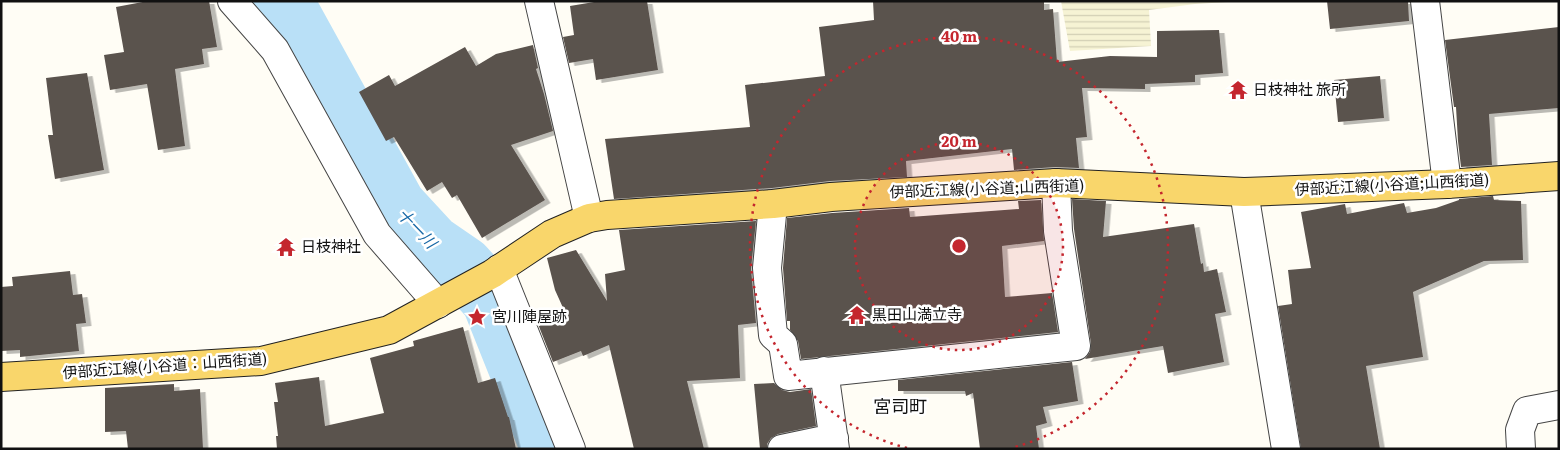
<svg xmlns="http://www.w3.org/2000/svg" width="1560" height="450" viewBox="0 0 1560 450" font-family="Literata,'Noto Sans JP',serif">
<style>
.farmland{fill:url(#farmland-rules)}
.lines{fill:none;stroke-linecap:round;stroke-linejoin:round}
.river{stroke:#b9e0f7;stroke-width:62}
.building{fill:#5a524d;filter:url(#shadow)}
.minor-casing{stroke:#444;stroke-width:30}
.major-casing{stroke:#222;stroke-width:30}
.minor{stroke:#fff;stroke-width:28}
.major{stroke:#f9d66b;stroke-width:28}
.ring{fill:none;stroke:#c4262e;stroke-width:2.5;stroke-dasharray:2.5 5}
.labels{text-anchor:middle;stroke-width:5;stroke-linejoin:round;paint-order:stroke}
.poi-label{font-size:15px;fill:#111;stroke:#fff;text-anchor:start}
.street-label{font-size:15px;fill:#111;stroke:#fff}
.water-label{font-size:16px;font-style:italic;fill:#1768a6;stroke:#fff}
.quarter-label{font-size:18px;fill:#111;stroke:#fff}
.centre{fill:#c4262e;stroke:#fff;stroke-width:2.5}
.ring-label{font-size:15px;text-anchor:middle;font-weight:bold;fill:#c4262e;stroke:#fff;stroke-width:5;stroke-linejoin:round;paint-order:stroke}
</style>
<defs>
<pattern id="farmland-rules" width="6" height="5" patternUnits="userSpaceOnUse" patternTransform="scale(1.25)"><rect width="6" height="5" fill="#f6f3d4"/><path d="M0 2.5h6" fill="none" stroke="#d2cfb5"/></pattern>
<filter id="shadow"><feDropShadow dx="5.5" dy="3" stdDeviation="0" flood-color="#0004"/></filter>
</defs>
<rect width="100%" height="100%" fill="#fffdf5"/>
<path class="farmland" d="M1061,1h183l-49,3 -46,6 2,36 -81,5z"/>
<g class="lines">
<path class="river" d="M282,1l113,205 36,39 32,22 29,32 60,150"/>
</g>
<path class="building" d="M148,1h61l8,46 -15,2 2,15 -29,5 10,77 -27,4 -11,-66 -37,6 -6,-35 20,-3 -8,-45z
M600,1h47l11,69 -62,10 -3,-21 -24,4 -6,-26 11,-2 -4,-29z
M873,1h171v9l9,-1 4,53 53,-6 47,1v-26l62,-1 4,43 -28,2v7l-50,2v5l-63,-1 5,49 -11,1 3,30 -24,-1 -41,3 -2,-21 -106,12 1,16 -77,4 -58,7 -158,11 -9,-60 145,-12 -5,-42 80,-9 -6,-49 55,-7z
M1327,1h81l1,20 -79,8z
M1559,27v81l-70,6 3,51 -31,2 -3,-26 -2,-34h-2l-9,-67z
M533,45l5,23 -2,1 8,25 9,37 -42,14 34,55 -63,38 -25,-43 -5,3 -10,-16 -15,9 -33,-54 -8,4 -27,-49 30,-17 6,11 70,-39 11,19 20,-12z
M87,73l17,97 -49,9 -7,-44h5l-7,-57z
M1380,76l4,42 -46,4 -4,-42z
M1493,196l1,4 27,1 2,59 -39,1 -71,31 10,65 -57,9 14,83h-79l-23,-143 14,-2 -4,-34 23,-2 -10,-56 44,-8 2,10 57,-11 3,10 29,-5 23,-8v-1z
M1072,199l34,2 -3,36 91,-13 7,40 2,-1 1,9 13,-3 9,43 -11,2 9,48 -56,11 -5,-27 -78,13 5,-7 1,-8 -17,-115z
M1041,200l3,41 -42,5 3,51 47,-4 6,39 -257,27 -3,-18 -8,-11v-9h-3l-4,-53 4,-50 45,-5 77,-5 1,9 109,-8 -1,-8z
M756,221l-5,48 5,54 -18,2 2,53 -53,3 17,68h-70l-25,-104 -26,11 -2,-5 -28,11 -17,-43 28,-9 -9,-20 -8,-32 29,-8 31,51 -2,-27 20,-4 -6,-40z
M70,271l3,24 9,-1 4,29 -10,1 3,27 -59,6v-7l-19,1v-64l12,-1 -1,-9z
M463,327l15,56 17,-5 13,39h1l7,32h-239l-1,-13h2l-4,-34h4l-3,-19 44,-6 6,49 59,-13 -14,-55 44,-12 -1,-5z
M1072,362l6,39 -35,6 4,16 -11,3 3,23h-59l-7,-56 -7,3 -1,-5h-67v-11z
M774,383l8,7 8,2 21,-3 5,37 -38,8 -7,4 -4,6v5h-7l-6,-65z
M174,384v7l26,-2 3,60h-75l-2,-18 -21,1v-44z"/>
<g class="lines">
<g class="minor-casing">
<path id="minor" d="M232,1l43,49 102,184 61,70
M539,1l50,217
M1425,1l22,183
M1244,192l42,257
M773,204l-6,64 6,67 10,9 5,32 288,-30 -18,-115 -2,-48
M499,269l72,180
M824,371l11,78
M782,449l52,-11
M1521,449l-1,-19 7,-19 32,-6"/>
</g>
<g class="major-casing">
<path id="major" d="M1,377l260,-16 128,-31 103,-56 60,-40 37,-16 18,-3 166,-11 58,-7 225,-14 188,9 203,-8 112,-8"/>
</g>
<use href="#minor" class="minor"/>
<use href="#major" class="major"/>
</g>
<circle cx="959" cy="246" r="104" fill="#c4262e" fill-opacity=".12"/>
<g class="ring">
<circle cx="959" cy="246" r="104"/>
<path d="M907 448A209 209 0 1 1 1011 448"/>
</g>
<defs>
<g id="temple-bare" transform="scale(1.5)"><path d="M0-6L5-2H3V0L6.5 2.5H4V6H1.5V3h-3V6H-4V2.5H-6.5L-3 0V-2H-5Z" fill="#c4262e" stroke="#fff" stroke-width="2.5" paint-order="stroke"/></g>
<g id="sight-bare" transform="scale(1.5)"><path d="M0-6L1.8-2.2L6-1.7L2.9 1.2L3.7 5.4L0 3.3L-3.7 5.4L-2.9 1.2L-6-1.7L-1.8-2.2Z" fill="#c4262e" stroke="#fff" stroke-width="2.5" paint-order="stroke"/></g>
</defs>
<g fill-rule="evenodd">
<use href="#temple-bare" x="1238" y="90"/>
<use href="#temple-bare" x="286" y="247"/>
<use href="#temple-bare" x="857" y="315"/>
<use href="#sight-bare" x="477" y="317"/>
</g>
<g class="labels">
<g class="poi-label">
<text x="1253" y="95">日枝神社 旅所</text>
<text x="301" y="252">日枝神社</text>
<text x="872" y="320">黒田山満立寺</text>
<text x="492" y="322">宮川陣屋跡</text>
</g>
<g class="street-label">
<text transform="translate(1392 185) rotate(-3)" y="5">伊部近江線(小谷道;山西街道)</text>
<text transform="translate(987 189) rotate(-2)" y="5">伊部近江線(小谷道;山西街道)</text>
<text transform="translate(165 366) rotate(-4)" y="5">伊部近江線(小谷道：山西街道)</text>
</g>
<g class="water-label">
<text transform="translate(417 228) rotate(46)" y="6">十一川</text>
</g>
<g class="quarter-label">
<text x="900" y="413">宮司町</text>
</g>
</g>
<circle cx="959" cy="246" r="8" class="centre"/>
<g class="ring-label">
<text x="959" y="42">40 m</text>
<text x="959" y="147">20 m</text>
</g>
<rect width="1560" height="450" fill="none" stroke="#111111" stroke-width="5"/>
</svg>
